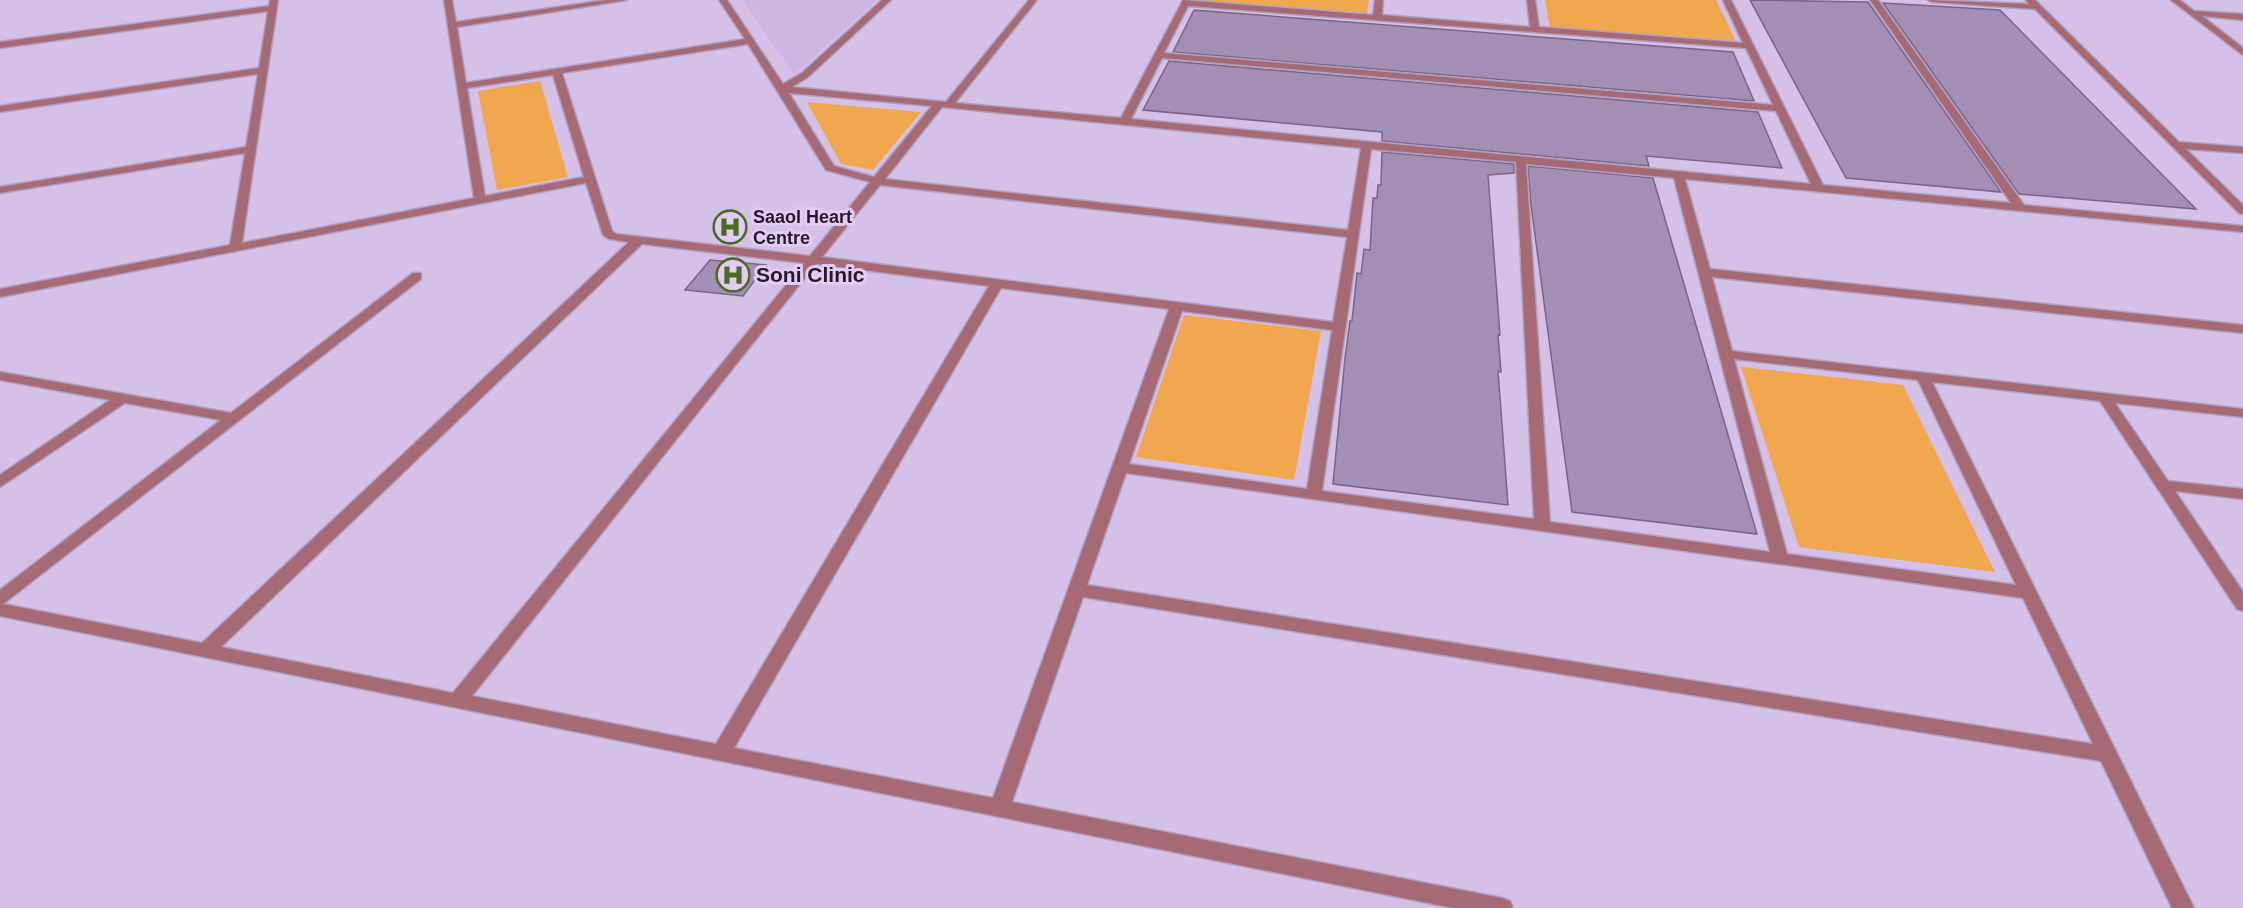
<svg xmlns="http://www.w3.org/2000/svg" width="2243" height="908" viewBox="0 0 2243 908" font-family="Helvetica,sans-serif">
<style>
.built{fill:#ceb5e4}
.green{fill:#f0a74e}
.building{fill:#a38eb4;stroke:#786588;stroke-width:1.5}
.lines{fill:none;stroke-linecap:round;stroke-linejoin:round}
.minor-casing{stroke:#b19fc1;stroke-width:3}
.minor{fill:#a56a74;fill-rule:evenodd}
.labels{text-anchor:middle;stroke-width:6;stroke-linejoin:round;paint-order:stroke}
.far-poi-label{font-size:18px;font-weight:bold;fill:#221a28;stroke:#e2ccf5;text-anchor:start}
.poi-label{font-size:21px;font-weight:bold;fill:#221a28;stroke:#e2ccf5;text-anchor:start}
</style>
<rect width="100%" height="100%" fill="#d5c0e7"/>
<path class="built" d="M742,0h135l-83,74z"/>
<path class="green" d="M1197,0h172l-2,13z
M1545,0h171l20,41 -186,-13z
M540,81l28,96 -71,13 -19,-99z
M807,102l114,10 -48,58 -32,-6z
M1184,315l137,16 -27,149 -158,-23z
M1741,367l162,18 92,187 -196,-25z"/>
<path class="building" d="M1750,0l118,2 133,190 -155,-14z
M1883,3l117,7 196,199 -177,-15z
M1194,10l539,42 21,49 -581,-49z
M1169,61l589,51 24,56 -136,-12 3,10 -267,-25v-9l-239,-22z
M1382,152l132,12v9l-26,2 12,160h-2l3,37 -3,-1 10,134 -175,-21 12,-126 5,-37h2l5,-48 4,1 3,-25 6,1 3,-52h4l1,-13h3z
M1528,166l125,12 104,356 -185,-22 -41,-307z
M710,260l56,5 -23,31 -58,-6z"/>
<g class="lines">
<g class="minor-casing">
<path id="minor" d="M270,0h8l-36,243 232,-45 -30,-198h8l4,22 150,-22h21l-170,27 9,56 279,-44 -26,-39h8l56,84 19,-11 80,-73h9l-83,77 -16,10 154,15 83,-102h8l-82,103 166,15 62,-118 190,15 2,-15h8l-1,15 148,12 -3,-27h8l4,27 204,16 -20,-43h8l92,185 188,18 -141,-203h8l146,205 219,21v6l-558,-53 25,90 533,56v8l-531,-56 20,74 511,58v8l-128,-14 53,78 75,8v10l-68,-8 68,101v19l-6,-2 -137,-208 -168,-19 262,526h-22l-71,-147 -1018,-164 -71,205 490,96 8,3 3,7h-60l-1453,-292v-26l221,-170 -96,-17 -125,84v-12l110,-75 -110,-20v-8l231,41 182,-140h8v6l-418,325 199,39 427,-401 -20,-3 -6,-4 -17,-52 -586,114v-8l230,-44 15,-92 -245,40v-6l246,-40 12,-73 -258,38v-6l259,-38 9,-57 -268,37v-6l269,-36zM1188,6l558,42 27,57 -609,-52zM748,44l78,126 44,12 -60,74 -194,-22 -4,-3 -50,-158zM1162,58l614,53 35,73 -680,-65zM553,75l31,102 -99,19 -18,-108zM789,93l143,13 -58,71 -40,-11zM942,107l419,41 -13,82 -463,-51zM1371,149l145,13 18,357 -212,-28zM1526,164l148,14 96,374 -220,-30zM880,185l467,52 -14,85 -511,-65zM642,244l162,19 -351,430 -232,-46zM816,264l173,22 -273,458 -244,-48zM1001,288l168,21 -176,489 -259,-50zM1182,311l150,19 -25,159 -178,-25zM1734,359l184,21 98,205 -229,-31zM1126,473l897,125 70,146 -1006,-159z
M1928,0l101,4 -3,-4h9l144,142 64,5v6l-57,-4 57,56v9l-4,-1 -204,-204 -103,-7z
M2171,0h9l14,11 49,3v6l-41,-4 41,32v7z"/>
</g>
<use href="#minor" class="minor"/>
</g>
<defs>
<g id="hospital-ring" transform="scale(1.725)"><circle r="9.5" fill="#e2ccf5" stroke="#4c6b20" stroke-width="1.5"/><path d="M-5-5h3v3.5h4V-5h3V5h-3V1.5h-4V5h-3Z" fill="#4c6b20"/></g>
</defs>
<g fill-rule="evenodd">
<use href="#hospital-ring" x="730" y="227"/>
<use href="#hospital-ring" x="733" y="275"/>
</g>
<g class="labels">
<g class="far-poi-label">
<text x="753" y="223">Saaol Heart<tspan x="753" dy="21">Centre</tspan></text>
</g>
<g class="poi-label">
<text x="756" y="282">Soni Clinic</text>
</g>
</g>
</svg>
